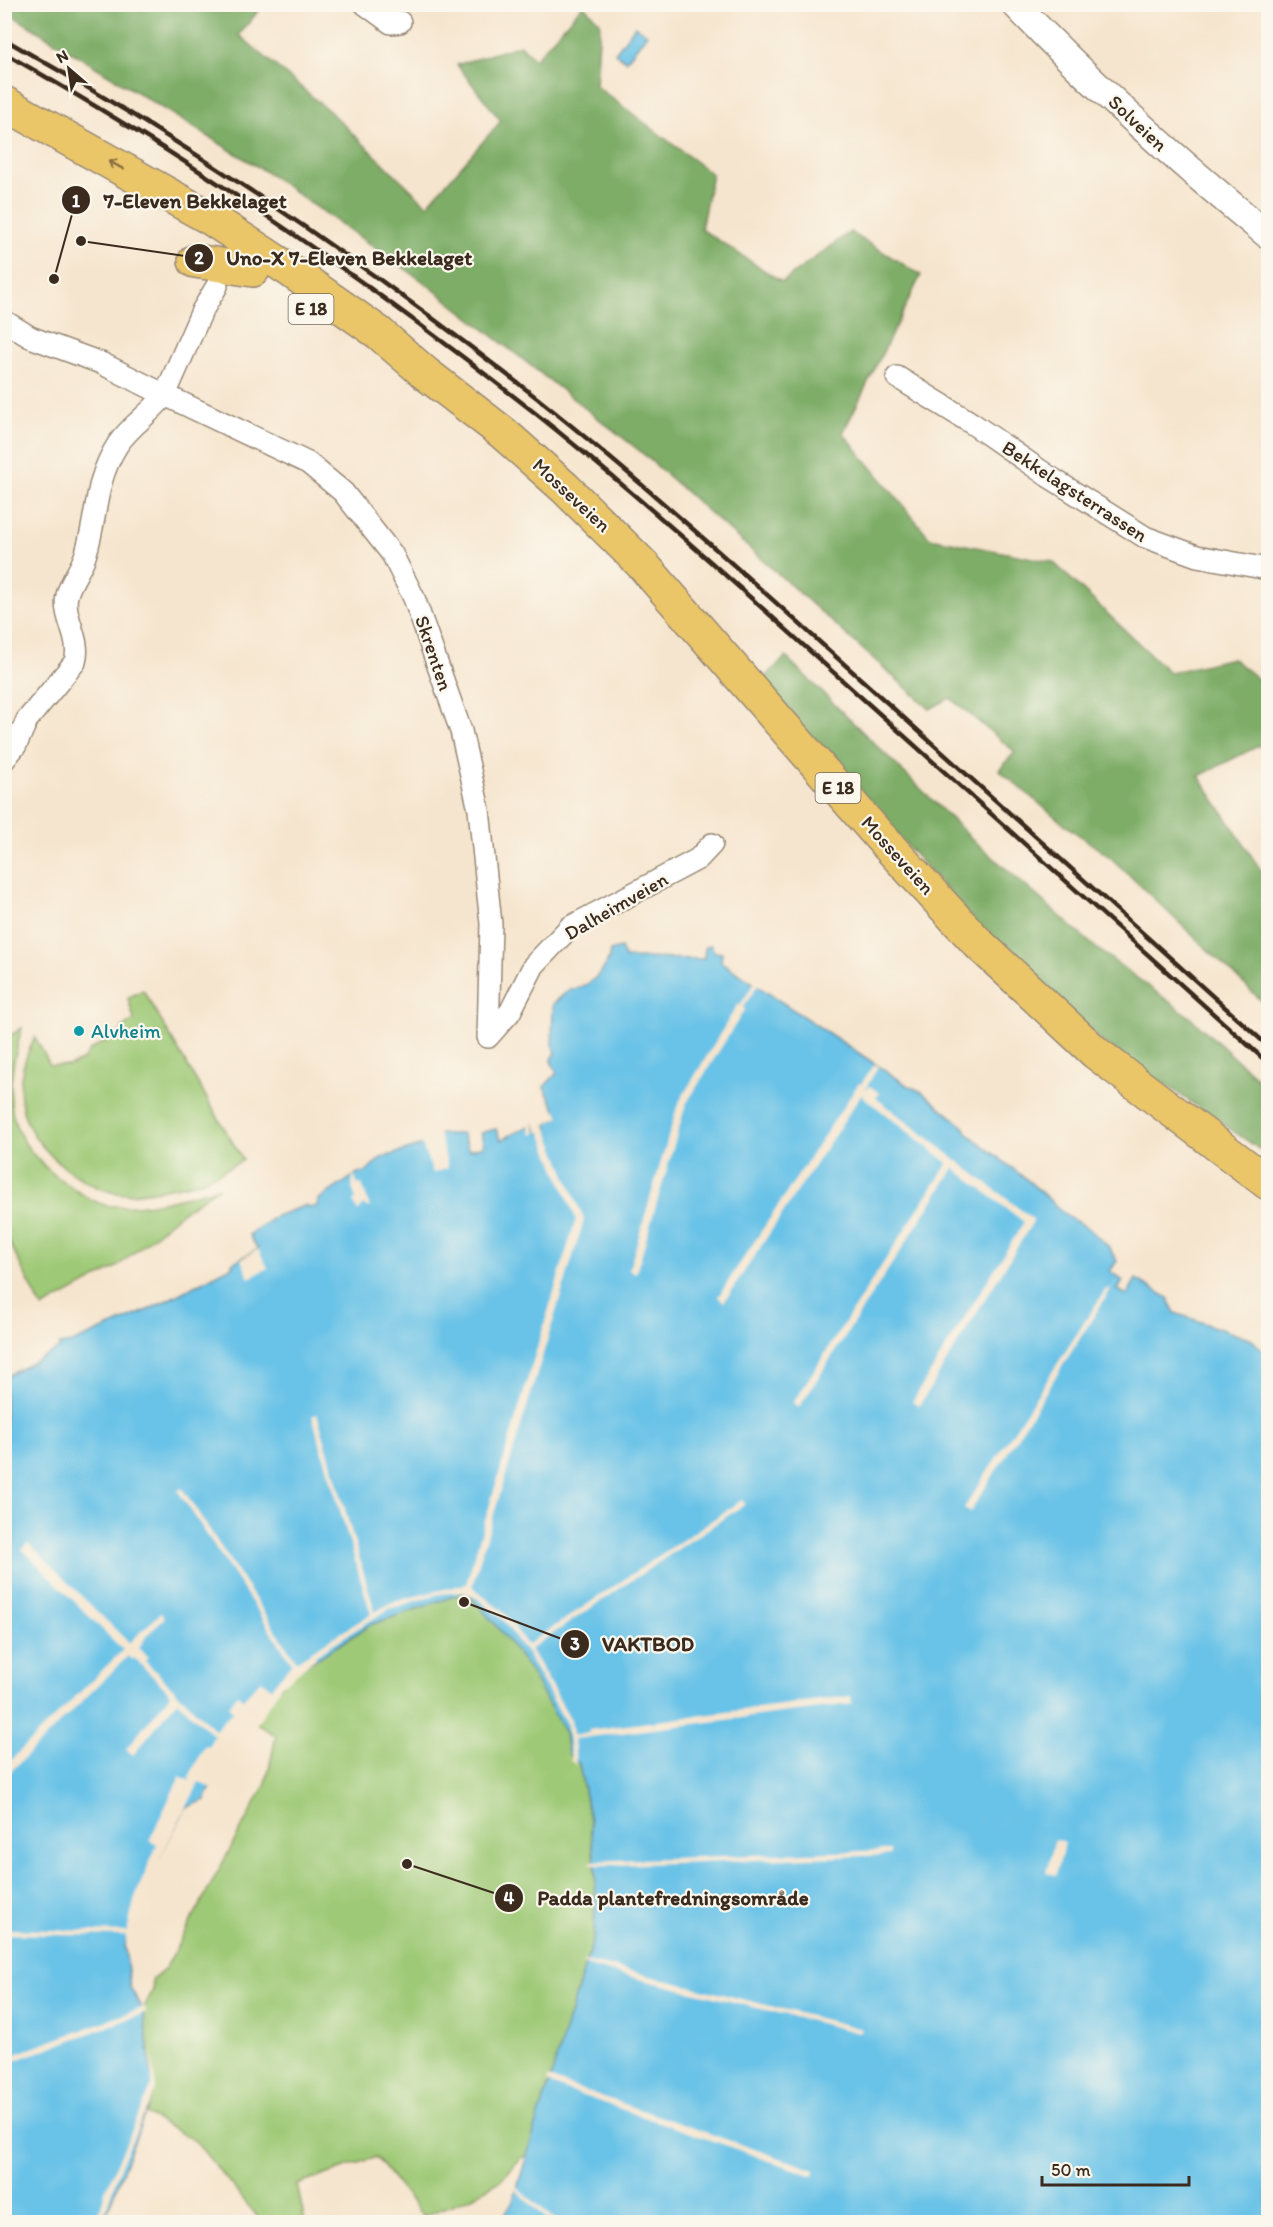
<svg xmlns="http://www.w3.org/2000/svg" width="1273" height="2227" viewBox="0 0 1273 2227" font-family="Itim,sans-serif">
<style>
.green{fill:#9ec976;stroke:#6c7a4a;stroke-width:1.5}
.forest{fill:#7ead67;stroke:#5c6c42;stroke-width:1.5}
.water{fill:#69c2e7;stroke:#527682;stroke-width:1.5}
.pier{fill:#f6e5ce}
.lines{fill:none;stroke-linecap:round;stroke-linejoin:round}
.minor-casing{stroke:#988876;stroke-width:24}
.tertiary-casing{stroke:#988876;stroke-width:30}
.trunk-casing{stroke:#988876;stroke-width:36}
.minor{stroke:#fff;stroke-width:21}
.tertiary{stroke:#fff;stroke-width:27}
.trunk{stroke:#eac669;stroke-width:33}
.rail{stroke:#3b2a1e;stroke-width:4.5}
.oneway{stroke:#8a7040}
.culture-dot{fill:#0f9aa8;stroke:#fbf7ec;stroke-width:2}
.labels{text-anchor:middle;stroke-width:4.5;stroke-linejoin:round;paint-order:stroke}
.shield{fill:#fbf7ec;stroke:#75685c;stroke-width:1.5}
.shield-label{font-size:18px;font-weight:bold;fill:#3b2a1e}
.street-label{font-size:20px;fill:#3b2a1e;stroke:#fbf7ec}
.culture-label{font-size:20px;fill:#0d838f;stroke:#fbf7ec;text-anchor:start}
.leader{fill:none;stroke:#3b2a1e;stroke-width:2}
.callout-dot{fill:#3b2a1e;stroke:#fbf7ec;stroke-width:2}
.mark-label{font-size:18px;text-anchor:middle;font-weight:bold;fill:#fff}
.callout-label{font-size:21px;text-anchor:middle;font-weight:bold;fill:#3b2a1e;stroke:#fbf7ec;stroke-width:4.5;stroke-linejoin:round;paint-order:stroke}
</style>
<rect width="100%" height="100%" fill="#fbf7ec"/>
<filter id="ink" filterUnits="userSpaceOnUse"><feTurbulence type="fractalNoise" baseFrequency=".0167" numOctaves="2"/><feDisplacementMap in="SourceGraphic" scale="12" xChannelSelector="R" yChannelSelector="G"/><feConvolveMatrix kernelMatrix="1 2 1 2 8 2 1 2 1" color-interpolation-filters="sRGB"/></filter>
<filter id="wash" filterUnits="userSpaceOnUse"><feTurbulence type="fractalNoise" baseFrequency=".008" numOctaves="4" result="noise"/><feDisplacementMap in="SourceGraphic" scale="24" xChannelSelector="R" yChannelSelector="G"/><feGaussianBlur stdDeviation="1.35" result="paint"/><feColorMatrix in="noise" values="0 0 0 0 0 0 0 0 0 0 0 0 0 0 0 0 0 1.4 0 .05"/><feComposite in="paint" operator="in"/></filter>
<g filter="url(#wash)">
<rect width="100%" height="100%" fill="#f6e5ce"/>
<path class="green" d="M143,990l100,170c-14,7 -30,17 -45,22 -16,4 -57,12 -73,12 -21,-1 -37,-11 -54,-22 -50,-36 -65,-79 -36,-135l15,28 19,1 14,-6 7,-10 33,-19 -1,-3 12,-8 -6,-22z
M22,1028c-19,67 -20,110 42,154 15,10 31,23 49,24 34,3 72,-10 105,-18l-37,25 -64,54 -75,41 -37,-74v-195z
M467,1593l69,67 43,104 11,57 6,59 -2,56 -67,221h-5l-22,24 -28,16 -49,19 -47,-59 -79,28 8,37h-43l-67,-81 -49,-27 8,-24 -11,-80 10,-20 -1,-10 13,-11 101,-186 10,-47 -21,-14 19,-28 18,-20 89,-60 61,-20z"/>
<path class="forest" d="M5,4l258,1 -24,30 89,75 99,95 74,-84 -44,-56 63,-20 15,14 48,-54 17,17 -4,64 116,88 -11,55 81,53 68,-50 71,43 -78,158 87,105 123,24 117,111 62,-15 36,29v54l-69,35 61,93 8,5v133l-157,-149 -46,-33 -66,-55 16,-18 -65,-54 -20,11 -289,-257 -217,-170 -158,-110 -261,-161z
M786,657l185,181 124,109 95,70 78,71v67l-165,-113 -107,-96 -236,-265z"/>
<path class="water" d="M635,26l12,8 -21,27 -11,-8z
M710,945l5,7 7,1 -1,9 186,123 15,7 43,36 2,5 63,49 38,35 20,11 21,19 8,14 -7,10 13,10 -5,9 9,5 9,-16 32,19 7,15 77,27 16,15v867h-768l13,-21 81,-265 2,-62 -6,-53 -11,-57 -11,-10 -3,-21 -38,-67 -27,-36 -32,-36 -5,-1 -93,32 -82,52 -68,79 -8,29 -7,15 -19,8 -29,54 -24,51 -8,34 5,40 13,23 11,80 -51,132h-98v-845l55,-29 -1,-3 13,-2 76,-33 85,-44 -1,-3 26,-14 -9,-14 27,-19 31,-11 2,3 8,-2 1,-6 40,-27 8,-1 15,-14 39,-12 20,-12h22l7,16 15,-4 -3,-13 15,-4 5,11 28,-14 3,-5 7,12 9,-5 -2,-4 13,-7 -15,-30 13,-14 -6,-12 5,-9 -4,-7 1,-41 17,-15c17,1 40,-21 40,-38l11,-3 4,10 79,1 1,-12z"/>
<path class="pier" d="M755,982l3,3 -15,22 2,2 -59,95 -50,169 -7,-3 49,-166 60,-100 2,1z
M875,1064l3,2 -13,24 5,-4 9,7 -3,5 158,122 -115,186 -7,-4 112,-180 -70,-54 -155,239 -6,-4 155,-240 -87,-68 -137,207 -6,-5 141,-214 2,1z
M556,1110l4,7 -14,7 1,5 37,91 -112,366 34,29 21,30 215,-145 3,4 -215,145 41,71 2,15 16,-2v-3l262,-34 1,8 -278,35 2,26 -5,-4 -4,-36 -38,-68 -26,-37 -26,-22 -15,-6 -23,2 -50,15 -74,46 1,3 -35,28 -25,39 -34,32 -9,31 -14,-5 -39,75 -24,56 -8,34 3,22 -4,-6 -1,-28 -121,-2v-5l122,3 8,-35 22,-52 -8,-4 31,-65 10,5 -1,-4 16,-32 3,1 6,-10 -37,-35 -44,54 -7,-6 45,-55 -37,-36 -2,2 -4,-4 -123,121v-11l118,-116 -101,-101 6,-6 101,100 32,-30 4,4 -18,18 -8,13 9,9 -3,4 70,69 18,-19 -5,-5 10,-12 5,5 18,-19 10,8 21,-25 -114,-172 4,-3 114,173 75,-47 -59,-198 5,-2 58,198 20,-11 71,-17 110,-365 -35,-87 -2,1 -6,-12 3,12 -4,2 -4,-13 7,-4 5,11 4,-2v-5l12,-6 -3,-5z
M439,1133l9,35 -15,5 -12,-31z
M353,1173l5,12 4,-1 8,24 -7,-3 -5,7 -5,-11 3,-1 -4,-13z
M258,1249l10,19 -19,10 -8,-19z
M1118,1278l-148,234 -6,-4 142,-219 3,1z
M1055,1839l10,3 -9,33 -10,-2z
M890,1850v5l-277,10h-21l-1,-4z
M584,1961l21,4 257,64 -2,4 -257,-63 -20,-6z
M145,2007l1,5 -9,4 -132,48v-6z
M151,2048l5,41 -35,75 -19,58h-5l9,-34 46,-103z
M548,2078l267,92 -1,6 -251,-87 -16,-7z
M515,2185l11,10 32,27h-8l-36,-34z"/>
</g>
<g filter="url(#ink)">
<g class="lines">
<g class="minor-casing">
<path id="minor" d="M365,4l26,19 9,-1
M217,286l-15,25 -37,84 143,68 35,29 49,62 22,44 47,133 18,79 12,114 -3,113
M4,321l26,16 71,26 64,32c-14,18 -34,30 -47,49 -24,37 -20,70 -32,109 -4,15 -15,27 -19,42 -5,22 15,44 8,67l-48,58 -11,25 -12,15
M897,377l76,47 75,52 97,61 52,19 71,13
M488,1037l22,-25 24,-47 36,-38 128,-68 14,-15"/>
</g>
<g class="tertiary-casing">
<path id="tertiary" d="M1015,4c79,83 165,159 253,231"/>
</g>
<g class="trunk-casing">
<path id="trunk" d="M4,103l206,115 81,53 88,62 46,40 78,60 62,55 78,77 237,272 98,106 118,110 172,130
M195,261l58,9"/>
</g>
<use href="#minor" class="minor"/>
<use href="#tertiary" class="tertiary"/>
<use href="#trunk" class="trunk"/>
<path class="rail" d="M4,39c187,105 365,227 533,359 113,90 219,187 326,283 135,122 270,244 405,365
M4,53c185,104 360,225 526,356 115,91 223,191 332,289 136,122 271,243 406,365"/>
</g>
<defs><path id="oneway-shaft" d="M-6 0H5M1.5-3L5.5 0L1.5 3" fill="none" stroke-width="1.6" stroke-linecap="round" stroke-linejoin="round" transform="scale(1.5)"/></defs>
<use class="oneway" href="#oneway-shaft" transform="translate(116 165) rotate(-151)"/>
</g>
<circle class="culture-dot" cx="79" cy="1031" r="6"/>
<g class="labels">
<g class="shield">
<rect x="288.5" y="294" width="45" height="30" rx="4.5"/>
<rect x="815.5" y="773" width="45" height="30" rx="4.5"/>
</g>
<g class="shield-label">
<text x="311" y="315">E 18</text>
<text x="838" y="794">E 18</text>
</g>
<g class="street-label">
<text transform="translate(1138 123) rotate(43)" y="7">Solveien</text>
<text transform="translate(1075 491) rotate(33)" y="7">Bekkelagsterrassen</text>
<text transform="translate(572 495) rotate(43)" y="7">Mosseveien</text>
<text transform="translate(434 653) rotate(71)" y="7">Skrenten</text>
<text transform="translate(898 855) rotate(48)" y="7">Mosseveien</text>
<text transform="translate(616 906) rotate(-30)" y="7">Dalheimveien</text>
</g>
<g class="culture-label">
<text x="91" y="1038">Alvheim</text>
</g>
</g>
<path class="leader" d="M54 279L76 200M81 241L199 258M464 1602L575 1644M407 1864L509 1898"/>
<g class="callout-dot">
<circle cx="54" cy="279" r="6"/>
<circle cx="81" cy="241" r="6"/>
<circle cx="464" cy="1602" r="6"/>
<circle cx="407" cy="1864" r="6"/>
<circle cx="76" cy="200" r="15"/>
<circle cx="199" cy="258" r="15"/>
<circle cx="575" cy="1644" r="15"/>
<circle cx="509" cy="1898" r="15"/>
</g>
<g class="mark-label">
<text x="76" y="207">1</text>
<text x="199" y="264">2</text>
<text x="575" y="1650">3</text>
<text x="509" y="1904">4</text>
</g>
<g class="callout-label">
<text x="195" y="208">7-Eleven Bekkelaget</text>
<text x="349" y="265">Uno-X 7-Eleven Bekkelaget</text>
<text x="648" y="1651">VAKTBOD</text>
<text x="673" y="1905">Padda plantefredningsområde</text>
</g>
<rect width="1273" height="2227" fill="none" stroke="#fbf7ec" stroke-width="24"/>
<g transform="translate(69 69) rotate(331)" stroke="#fbf7ec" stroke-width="4.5" paint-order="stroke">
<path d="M0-4.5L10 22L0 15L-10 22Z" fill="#3b2a1e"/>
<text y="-9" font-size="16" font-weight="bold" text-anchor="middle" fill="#3b2a1e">N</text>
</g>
<path d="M1042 2176v9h147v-9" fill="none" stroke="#3b2a1e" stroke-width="3"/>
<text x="1051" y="2176" font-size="18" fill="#3b2a1e" stroke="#fbf7ec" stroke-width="4.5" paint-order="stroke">50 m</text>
</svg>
